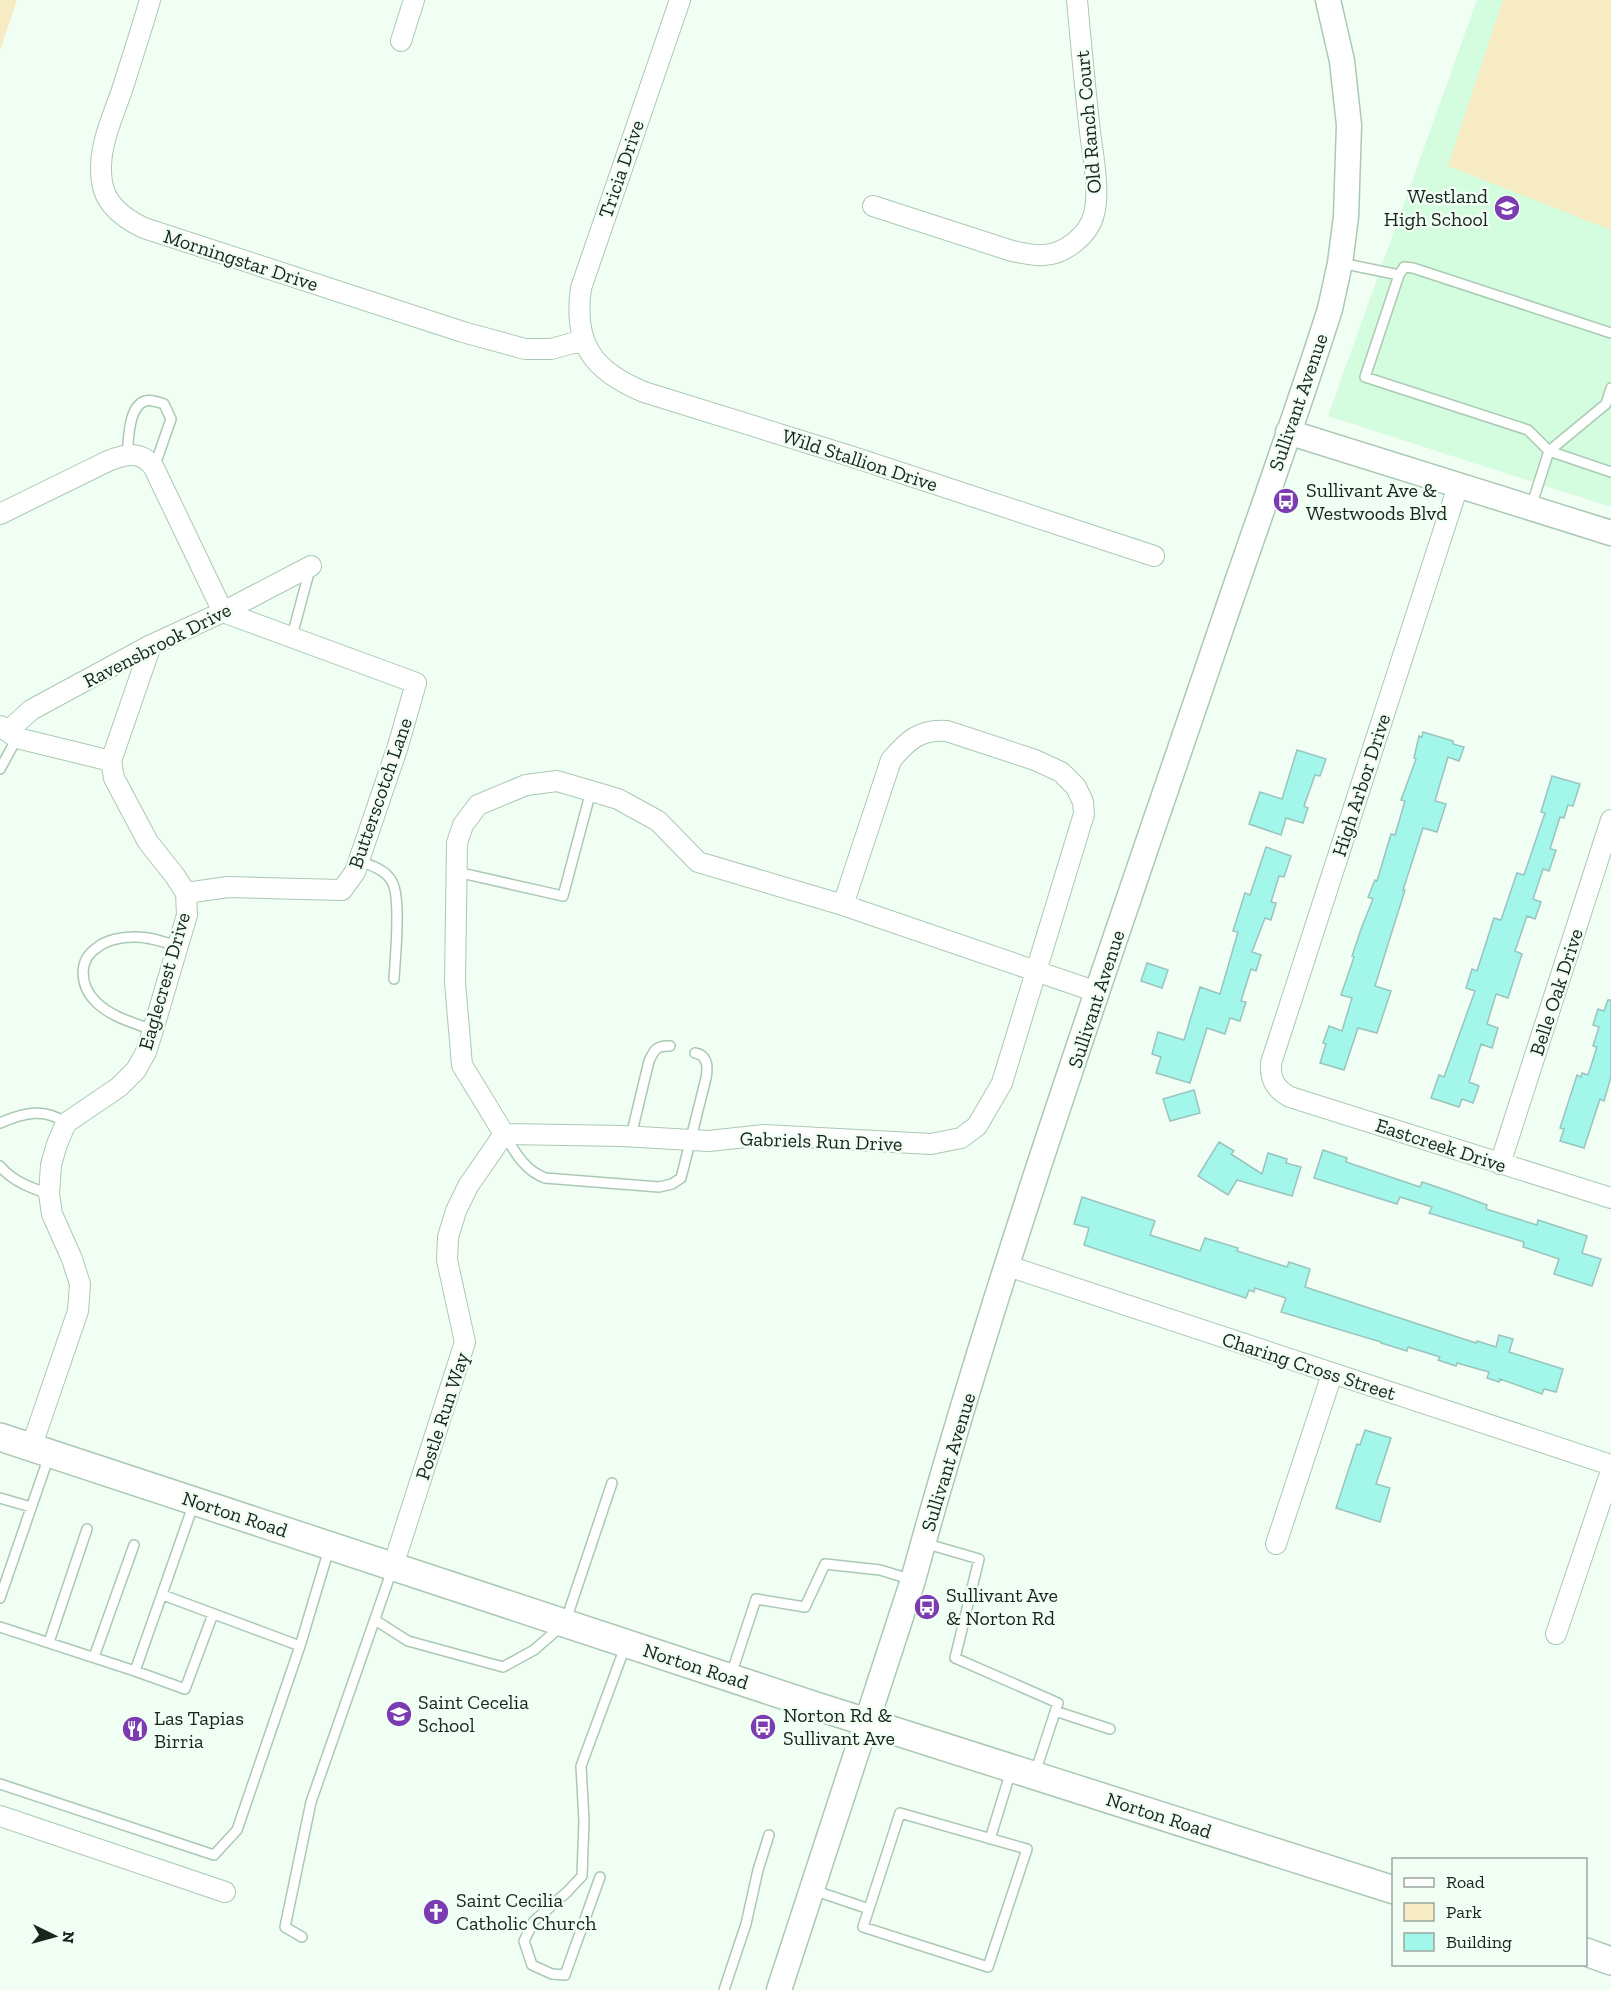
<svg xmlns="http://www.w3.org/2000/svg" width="1611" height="1990" viewBox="0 0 1611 1990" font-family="'Zilla Slab',serif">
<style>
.built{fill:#d4fcdf}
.green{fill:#f7ebc3}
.building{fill:#a2f6ea;stroke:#9ac4be;stroke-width:1.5}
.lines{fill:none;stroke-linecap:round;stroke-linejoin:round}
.service-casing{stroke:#aac9b3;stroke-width:12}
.minor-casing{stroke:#aac9b3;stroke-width:22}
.tertiary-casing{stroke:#aac9b3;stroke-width:27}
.secondary-casing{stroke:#aac9b3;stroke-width:30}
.service{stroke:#fff;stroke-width:9}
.minor{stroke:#fff;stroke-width:20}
.tertiary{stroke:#fff;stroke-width:24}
.secondary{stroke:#fff;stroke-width:27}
.labels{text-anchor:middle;stroke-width:5;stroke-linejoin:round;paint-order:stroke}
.street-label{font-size:20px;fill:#18241c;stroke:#f1fef4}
.poi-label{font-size:20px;fill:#18241c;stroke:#f1fef4;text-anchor:start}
</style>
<rect width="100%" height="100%" fill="#f1fef4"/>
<path class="built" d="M1477,0h134v507l-283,-91z"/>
<path class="green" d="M0,0h17l-17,50z
M1503,0h108v230l-163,-64z"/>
<path class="building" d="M1423,732l30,9v3l11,3 -5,14 -11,-4 -13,44 11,3 -9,28 -14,-4 -20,62h2l-30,96 16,5 -14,42 -19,-5 -14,42 -24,-7 6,-19 -3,-1 6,-17 13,5 10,-33 -11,-3 13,-38 -2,-1 9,-27 12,-30 -5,-2 7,-17 2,1 14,-47 4,1 10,-34 -4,-1 15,-41 -2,-1 5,-22 3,1z
M1297,750l29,9 -6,17 -5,-1 -11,31 4,2 -5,15 -17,-5 -5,17 -32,-11 11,-32 22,7z
M1552,776l28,8 -7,22 -5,-1 -4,13 -4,-1 -10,32 6,1 -7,21 -6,-2 -10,30 8,3 -6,17 -8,-3 -12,35 7,3 -14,44 -12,-4 -9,30 11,4 -6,20 -11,-4 -12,38 10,4 -6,17 -11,-4 -3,8 -28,-9 8,-23 5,2 31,-86 -9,-3 6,-19 5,2 17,-53 7,2 16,-47 7,2 21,-62 -4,-1z
M1266,847l25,9 -7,21 -5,-1 -8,26 5,1 -5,17 -6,-2 -13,34 9,3 -5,16 -5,-2 -10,32 5,1 -6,19 -10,-3 -5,16 -18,-6 -17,55 -34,-10 5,-16 -9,-3 6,-22 26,8 16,-53 20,7 18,-62 -5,-1 12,-38 5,2z
M1147,963l21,7 -6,18 -21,-7z
M1608,1000h3v77l-7,24 -4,-2 -16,49 -24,-7 4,-12 -4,-1 17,-53 4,2 1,-4 6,2 9,-28 -4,-1 6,-19 -6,-2 5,-16 6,2z
M1194,1090l6,23 -30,8 -7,-22z
M1219,1142l15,9 -3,3 31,20 6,-21 19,6 -1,4 15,4 -9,29 -55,-16 -9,15 -30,-19z
M1323,1150l24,8 -1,4 12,4 62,21 2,-5 24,8 41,15 -1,4 51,16 1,-5 49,16 -5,17 19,6 -9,27 -38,-12 5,-15 -36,-12 1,-5 -95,-29 3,-6 -32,-10 -3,7 -83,-26z
M1082,1197l73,24 -5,14 50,16 5,-13 33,10 -1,3 50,16 2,-5 21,7 -5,18 171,56 1,-2 19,6 3,-12 14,4 -4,13 54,17 -7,23 -12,-3 -2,5 -42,-15 -1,3 -12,-4 2,-6 -32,-9 -1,3 -18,-6 2,-3 -32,-10 -1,4 -26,-8v-1l-100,-30 5,-14 -31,-10 -1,4 -5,-2 -3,8 -162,-53 5,-17 -15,-4z
M1365,1430l26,8 -15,46 14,4 -10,34 -44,-14 21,-64 3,1z"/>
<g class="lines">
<g class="service-casing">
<path id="service" d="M1341,263l58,12 -34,102 163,53 21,21 62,21
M1399,275l5,-8 9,1 198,65
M127,454c2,-15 1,-47 18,-53 6,-2 13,1 19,3l7,15 -17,49
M1531,507l18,-56 57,-47 5,-16
M292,636l18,-67
M0,769l17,-31
M359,861c11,4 25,8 32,19 11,14 4,79 3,99
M457,872l106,24 28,-105
M153,1030c-19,-7 -42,-13 -57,-28 -16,-16 -19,-42 2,-55 8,-7 24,-10 35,-10 15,-1 30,5 45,9
M0,1123c23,-10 45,-16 66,0
M504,1134c11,18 20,36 41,44l114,9 13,-3 9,-6 25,-100c2,-11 2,-23 -11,-25
M631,1136l18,-75c5,-11 8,-16 21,-15
M0,1166c12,15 31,22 49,28
M0,1498l31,9
M924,1543l55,16 -24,99 103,45 -23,70
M163,1595l137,51
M0,1598l49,-142
M375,1620l33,21 95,26 31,-17 31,-27 47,-140
M0,1627l135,44 59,-168
M49,1642l38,-113
M94,1657l40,-112
M135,1671l50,18 28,-75
M731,1675l25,-76 49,8 20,-43 55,6 33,10
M1055,1711l55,18
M0,1784l214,71 23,-25 63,-184 29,-97
M900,1813l127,36 -39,118 -125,-40z
M990,1839l21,-68
M600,1877l-35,98 -13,-1 -20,-9 -8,-24 10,-20 33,-29 15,-16 2,-55 -3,-55 44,-119
M813,1890l56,19
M302,1937l-17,-10 26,-125 81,-232
M724,1990l22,-66 12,-54 11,-35"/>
</g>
<g class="minor-casing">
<path id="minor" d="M150,0c-9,31 -19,62 -29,93 -10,28 -24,58 -19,89 3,23 23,37 42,46l319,104 62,17h26l33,-9
M680,0l-99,288c-8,56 12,83 63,104l206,64 304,100
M401,41l13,-41
M873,206l139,45c10,2 21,5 32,4 21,-1 45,-20 50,-41 6,-24 -1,-58 -4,-82 -5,-44 -9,-88 -13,-132
M1458,486l-187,577c-1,16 4,26 19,34l321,101
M0,514l108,-53c18,-7 34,-11 46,7l69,144
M0,726l17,12 94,23
M8,731l23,-21 120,-65 72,-33 88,-46
M186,893l42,-6 114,3 13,-18 43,-126 18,-63 -193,-71
M843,905l48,-145c17,-20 29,-31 56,-29l88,29 26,12 15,15 7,15 1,12 -82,269 -25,43 -16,12 -30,6 -167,-9 -55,6 -87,-5 -118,-2 -42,-69 -7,-83 2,-139 6,-18 15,-20 48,-20 31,-4 61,18 40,22 40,41 145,43 254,87
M1500,1164l111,-344
M1008,1266l603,199
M31,1448l47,-137 2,-27 -8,-25 -20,-45 -3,-20 2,-29 6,-21 9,-21 53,-36 17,-17 10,-18 7,-22 34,-115 -1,-22 -11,-17 -27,-34 -34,-64 -3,-17 40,-116
M1276,1544l56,-170
M393,1566l72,-224 -18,-82 1,-23 8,-26 12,-25 36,-52
M1556,1634l55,-163
M0,1816l225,76"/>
</g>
<g class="tertiary-casing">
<path id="tertiary" d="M1288,432l323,101
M779,1990l134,-410c90,-328 206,-650 315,-972 34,-99 70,-198 102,-299l10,-46 6,-46 3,-92 -7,-64 -14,-61"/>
</g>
<g class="secondary-casing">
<path id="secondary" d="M0,1437l816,269 578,184
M1586,1952l25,9"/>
</g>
<use href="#service" class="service"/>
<use href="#minor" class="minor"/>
<use href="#tertiary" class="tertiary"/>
<use href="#secondary" class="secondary"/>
</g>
<defs>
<g id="school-disc" transform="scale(1.35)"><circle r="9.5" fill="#7b3cb1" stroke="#f1fef4"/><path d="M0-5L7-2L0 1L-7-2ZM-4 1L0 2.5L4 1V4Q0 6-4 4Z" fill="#fff"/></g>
<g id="bus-disc" transform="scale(1.35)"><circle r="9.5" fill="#7b3cb1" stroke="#f1fef4"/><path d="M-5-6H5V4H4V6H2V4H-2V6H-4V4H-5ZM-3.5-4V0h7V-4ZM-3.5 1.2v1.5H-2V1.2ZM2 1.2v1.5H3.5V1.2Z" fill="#fff"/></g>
<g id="restaurant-disc" transform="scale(1.35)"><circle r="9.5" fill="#7b3cb1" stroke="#f1fef4"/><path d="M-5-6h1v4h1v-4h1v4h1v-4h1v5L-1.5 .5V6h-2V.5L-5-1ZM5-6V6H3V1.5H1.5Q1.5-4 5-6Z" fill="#fff"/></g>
<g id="church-disc" transform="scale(1.35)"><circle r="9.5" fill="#7b3cb1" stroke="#f1fef4"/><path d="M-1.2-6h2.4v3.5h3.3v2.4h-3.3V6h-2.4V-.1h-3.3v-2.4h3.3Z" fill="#fff"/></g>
</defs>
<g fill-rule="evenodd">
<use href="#school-disc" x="1507" y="208"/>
<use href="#bus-disc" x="1286" y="501"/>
<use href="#bus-disc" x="927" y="1607"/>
<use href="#school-disc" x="399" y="1714"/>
<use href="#bus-disc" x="763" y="1727"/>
<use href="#restaurant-disc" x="135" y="1729"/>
<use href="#church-disc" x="436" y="1912"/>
</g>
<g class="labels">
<g class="street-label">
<text transform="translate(1088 122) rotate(-95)" y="7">Old Ranch Court</text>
<text transform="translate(621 169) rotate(-71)" y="7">Tricia Drive</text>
<text transform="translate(241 260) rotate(18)" y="7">Morningstar Drive</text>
<text transform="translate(1298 402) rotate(-71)" y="7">Sullivant Avenue</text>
<text transform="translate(860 460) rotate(18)" y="7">Wild Stallion Drive</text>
<text transform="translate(157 645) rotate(-27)" y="7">Ravensbrook Drive</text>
<text transform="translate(1361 785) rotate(-72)" y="7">High Arbor Drive</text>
<text transform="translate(380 793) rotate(-71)" y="7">Butterscotch Lane</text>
<text transform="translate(164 981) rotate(-74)" y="7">Eaglecrest Drive</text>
<text transform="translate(1556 992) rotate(-72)" y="7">Belle Oak Drive</text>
<text transform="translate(1096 999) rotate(-72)" y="7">Sullivant Avenue</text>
<text transform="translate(821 1141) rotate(2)" y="7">Gabriels Run Drive</text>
<text transform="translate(1441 1145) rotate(18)" y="7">Eastcreek Drive</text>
<text transform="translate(1309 1366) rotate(18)" y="7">Charing Cross Street</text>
<text transform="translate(442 1416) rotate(-72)" y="7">Postle Run Way</text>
<text transform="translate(948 1462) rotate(-73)" y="7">Sullivant Avenue</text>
<text transform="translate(235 1514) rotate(18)" y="7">Norton Road</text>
<text transform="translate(696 1666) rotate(18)" y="7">Norton Road</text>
<text transform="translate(1159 1815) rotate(18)" y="7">Norton Road</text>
</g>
<g class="poi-label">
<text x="1488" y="203" text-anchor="end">Westland<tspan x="1488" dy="23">High School</tspan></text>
<text x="1306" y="497">Sullivant Ave &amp;<tspan x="1306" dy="23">Westwoods Blvd</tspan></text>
<text x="946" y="1602">Sullivant Ave<tspan x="946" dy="23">&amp; Norton Rd</tspan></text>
<text x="418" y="1709">Saint Cecelia<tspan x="418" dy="23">School</tspan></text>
<text x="783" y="1722">Norton Rd &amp;<tspan x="783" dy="23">Sullivant Ave</tspan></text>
<text x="154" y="1725">Las Tapias<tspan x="154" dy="23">Birria</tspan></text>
<text x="456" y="1907">Saint Cecilia<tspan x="456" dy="23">Catholic Church</tspan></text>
</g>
</g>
<rect x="1392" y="1858" width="195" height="108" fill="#f1fef4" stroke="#9aa79e" stroke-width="1.5"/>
<rect x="1404" y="1878" width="30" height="9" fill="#ffffff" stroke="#9aa79e" stroke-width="1.5"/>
<text x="1446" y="1888" font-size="18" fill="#18241c">Road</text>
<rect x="1404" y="1903" width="30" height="18" fill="#f7ebc3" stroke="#9aa79e" stroke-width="1.5"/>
<text x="1446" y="1918" font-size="18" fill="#18241c">Park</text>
<rect x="1404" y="1933" width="30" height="18" fill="#a2f6ea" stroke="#9aa79e" stroke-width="1.5"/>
<text x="1446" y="1948" font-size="18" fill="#18241c">Building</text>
<g transform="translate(54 1936) rotate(95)" stroke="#f1fef4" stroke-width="4.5" paint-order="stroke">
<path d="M0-4.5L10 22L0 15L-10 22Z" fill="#18241c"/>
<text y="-9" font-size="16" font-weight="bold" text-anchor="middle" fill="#18241c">N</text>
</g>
</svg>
